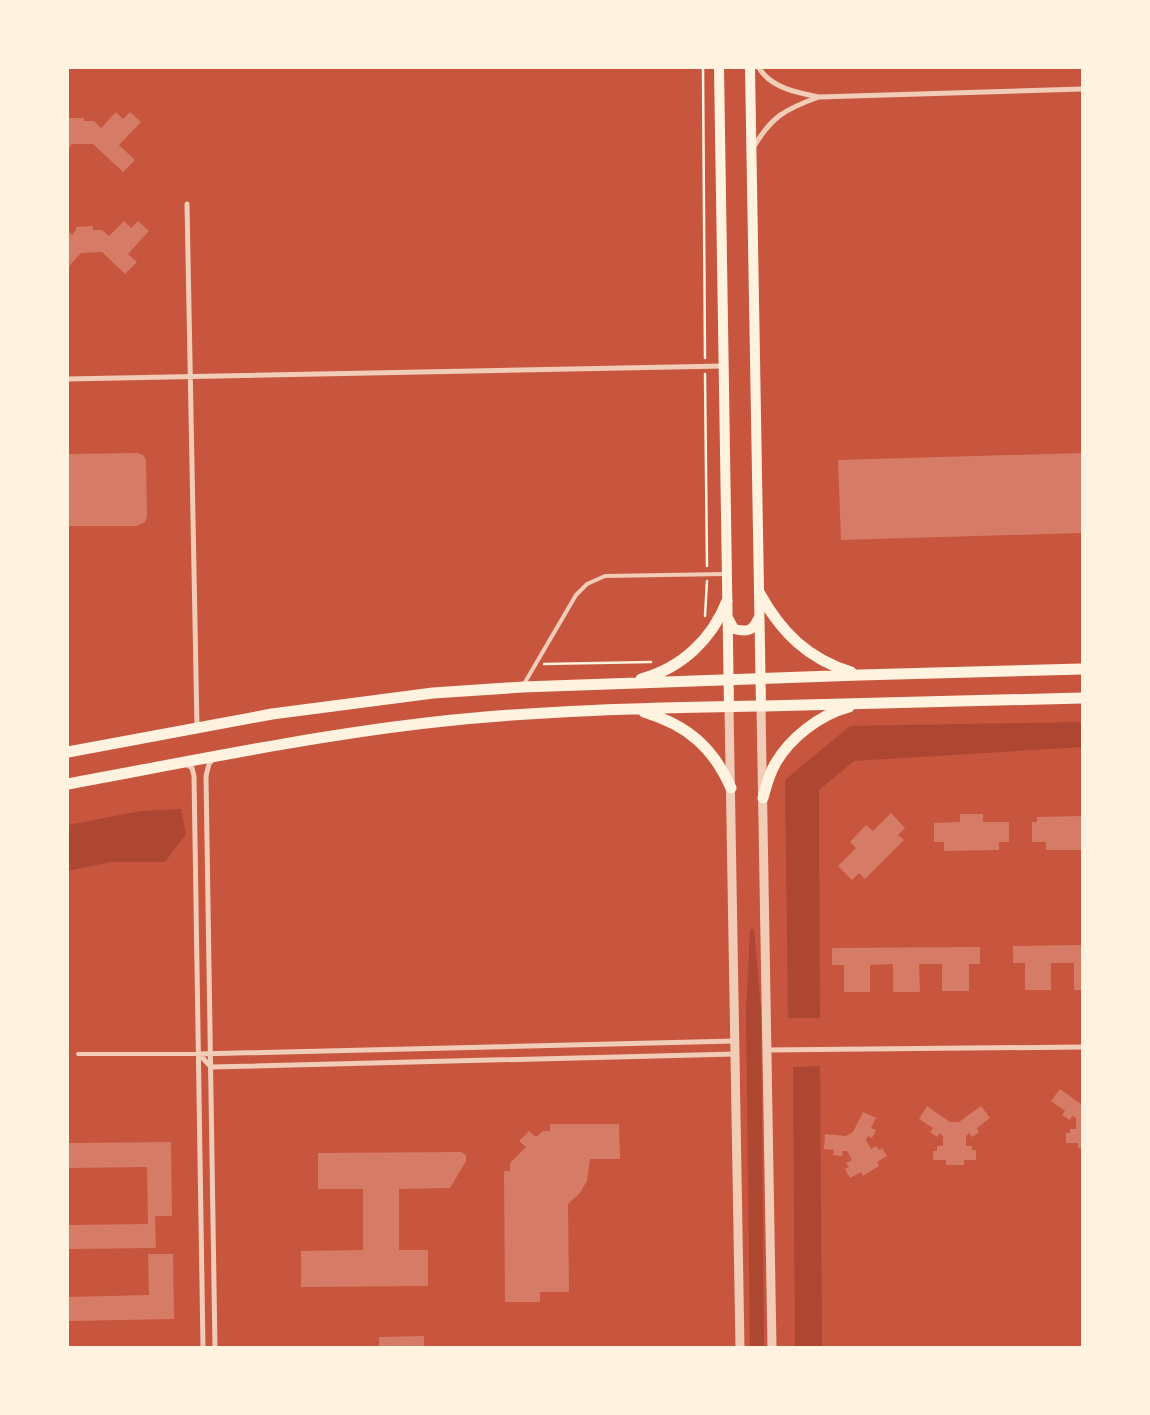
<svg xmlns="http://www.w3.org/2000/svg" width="1150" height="1415" viewBox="0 0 1150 1415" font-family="'PT Sans',sans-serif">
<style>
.green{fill:#ae4732}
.building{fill:#d67c66}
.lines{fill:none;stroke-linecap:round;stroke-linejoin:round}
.path{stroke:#fff3e0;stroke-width:2.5}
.service{stroke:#f1ccb7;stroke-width:4}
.minor{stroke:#f1ccb7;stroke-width:5}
.tertiary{stroke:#f1ccb7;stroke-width:9}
.secondary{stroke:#fff3e0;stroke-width:10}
.primary{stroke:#fff3e0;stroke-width:11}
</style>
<rect width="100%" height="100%" fill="#c8553d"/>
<path class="green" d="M1082,722v25l-228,14 -35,29 1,228h-32l-3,-238 65,-54z
M181,809l5,25 -21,28h-55l-42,9v-46l73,-14z
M750,929h4l7,81 3,338 -14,-1 -4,-337z
M820,1066l2,281h-27l-2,-280z"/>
<path class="building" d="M116,112l7,7 7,-7 11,10 -22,23 16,15 -12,12 -30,-28h-21l-4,5v-31h16v3h10l7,7z
M124,221l7,7 7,-7 11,10 -21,23 9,8 -12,12 -23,-22 -21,1 -13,14v-36l4,4 4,-5v-3l17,-1v4h9l7,6z
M137,453l6,2 3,5 1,56 -2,6 -8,4h-69v-72z
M1082,453v80l-241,7 -3,-80z
M891,813l14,15 -7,7 6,5 -39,39 -6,-6 -7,7 -14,-14 18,-18 -6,-6 16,-17 7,6z
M960,814h23v8h26v20h-10v8l-55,1v-9h-10v-19l26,-1z
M1082,816v34h-36v-8h-14v-20h5v-5z
M1082,945v45h-8v-27h-23v27h-26v-27h-12v-17z
M980,947v17h-11v27h-27v-27h-23l1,28h-27v-28l-23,1v27h-26v-27h-12v-17z
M1060,1089l22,16v43h-4v-5h-12v-10h4v-4h6v-11l-4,-2 -2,4 -8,-5 3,-4 -14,-10z
M927,1106l23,16h9l22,-16 9,12 -13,10 2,4 -7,5 -3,-4 -3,3v10h6v4h4v10h-12v5h-18v-5h-13v-9h4v-5h6v-10l-3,-3 -3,4 -7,-5 3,-4 -14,-9z
M863,1112l13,6 -5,10 5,2 -4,8 -4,-2 -2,4 5,9 5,-3 3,4 3,-2 5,8 -10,6 2,4 -16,10 -2,-4 -11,6 -5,-9 4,-2 -3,-4 6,-3 -5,-9h-4l-1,5 -9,-1 1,-5 -10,-1 1,-15 21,2 7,-4z
M550,1124h69l1,35h-30l-3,22 -8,13 -11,10 1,88h-29v10h-35l-1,-131h6v-8l16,-16 -7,-6 10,-10 7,6 7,-6h7z
M171,1142l1,74h-17l1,32 -88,1v-24l80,-1 -1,-57 -79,1v-25z
M461,1152l5,3v6l-16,27 -51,1v61h29v36l-127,1v-36l62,-1v-61h-45v-36z
M148,1254h25l1,65 -106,2v-24l81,-2z
M424,1336v12h-45v-11z"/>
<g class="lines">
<path class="path" d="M703,68l2,290
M705,374l2,192
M705,616l2,-35
M544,664l107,-2"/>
<path class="service" d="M524,684l52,-89 11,-11 18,-8 120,-2
M78,1054h120"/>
<path class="minor" d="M759,68c12,20 39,25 60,29l263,-8
M753,148c18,-31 32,-39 66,-51
M187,204l10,523
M68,379l656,-13
M212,760l-3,4 -3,12 9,572
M186,764l6,4 2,8 9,572
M767,1050l315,-3
M198,1054l537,-13
M199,1054l12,13 524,-13"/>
<path class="tertiary" d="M761,706l11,642
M729,707l11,641"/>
<path class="secondary" d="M719,68l10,639
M750,68l11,638
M728,618l6,11c15,4 19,1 25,-12"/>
<path class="primary" d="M760,594c21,38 48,65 91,78
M641,679c41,-11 71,-40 86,-78
M644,712c43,13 69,35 87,76
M68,752l204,-38 161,-21 90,-6 337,-12 222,-6
M68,784c119,-22 238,-47 358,-61 111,-13 223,-15 333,-17 108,-2 216,-5 323,-8
M763,798c3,-12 6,-23 12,-34 15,-26 44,-49 74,-57"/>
</g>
<rect width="1150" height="1415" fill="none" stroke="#fff3e0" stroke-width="138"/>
</svg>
